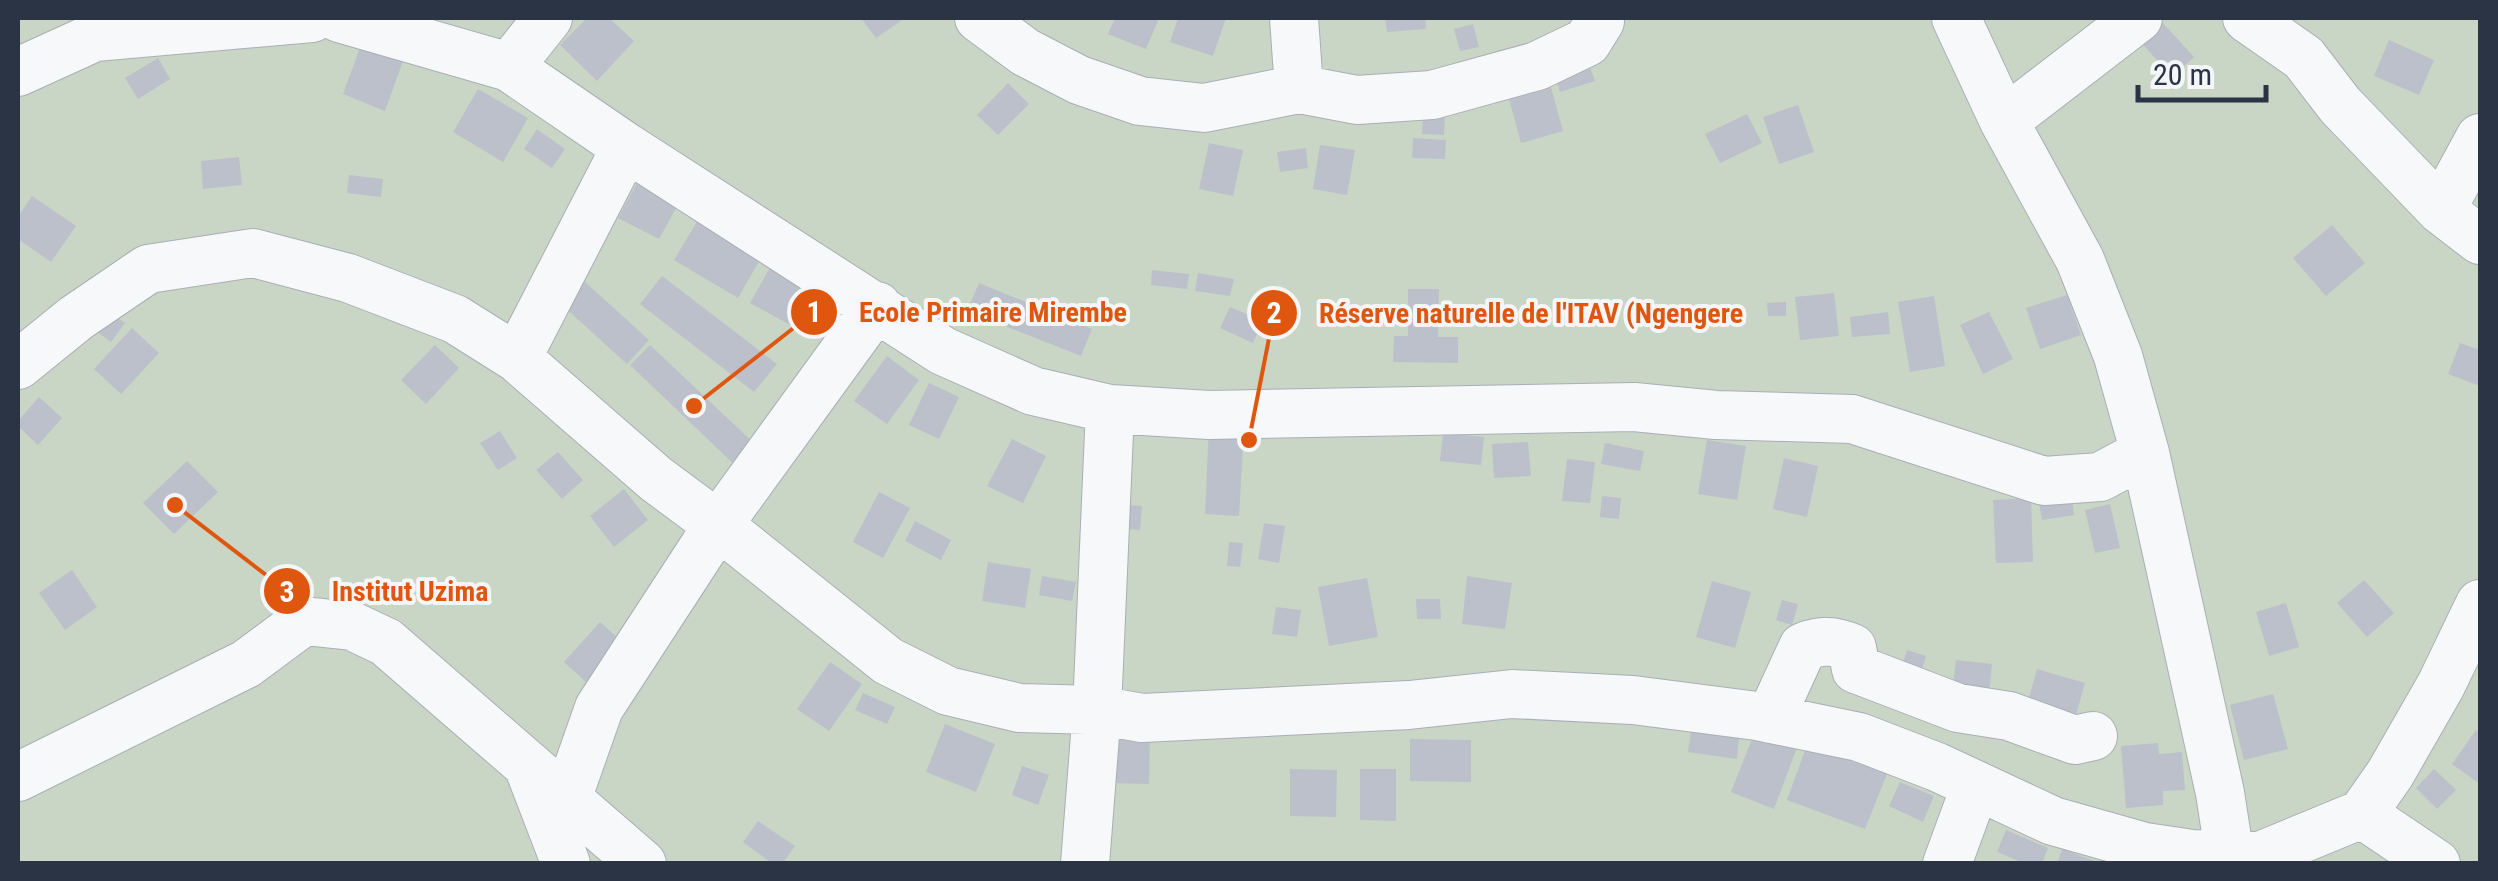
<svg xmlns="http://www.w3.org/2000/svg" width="2498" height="881" viewBox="0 0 2498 881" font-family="'Roboto Condensed',sans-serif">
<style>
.green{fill:#c9d6c5}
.building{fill:#bbc0ca}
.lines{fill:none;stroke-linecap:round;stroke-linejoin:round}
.minor-casing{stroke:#a9aeb7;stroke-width:50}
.minor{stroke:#f7f8fa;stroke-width:48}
.leader{fill:none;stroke:#df570f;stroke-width:4}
.callout-dot{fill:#df570f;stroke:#f4f6f9;stroke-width:4}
.mark-label{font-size:30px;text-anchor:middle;font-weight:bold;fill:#fff}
.callout-label{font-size:28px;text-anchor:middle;font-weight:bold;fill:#df570f;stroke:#f4f6f9;stroke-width:8;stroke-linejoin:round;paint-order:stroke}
</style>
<rect width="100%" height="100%" fill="#e4e7ec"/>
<path class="green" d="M18,18h2462v845h-2462z"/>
<path class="building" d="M587,18h22l25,23 -37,40 -37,-36z
M861,18h44l-29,20z
M1115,18h44l-13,31 -38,-15z
M1178,18h48l-13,38 -43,-14z
M1385,18h40l1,11 -39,3z
M2160,20l34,37 -22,20 -34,-38z
M1473,24l6,23 -19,4 -6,-22z
M2389,40l45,20 -15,35 -45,-19z
M361,45l42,16 -18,50 -42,-17z
M158,58l12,21 -32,20 -13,-21z
M1587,58l8,23 -35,11 -7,-22z
M1548,76l15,55 -42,12 -15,-55z
M1008,83l21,21 -31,31 -21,-20z
M478,89l50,29 -25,44 -50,-30z
M1798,105l16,47 -35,12 -16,-47z
M1423,110l22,1 -1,24 -22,-1z
M1747,114l15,29 -42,20 -15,-29z
M537,129l28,20 -13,19 -28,-19z
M1413,138l33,2 -1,19 -33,-1z
M1209,143l34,7 -10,46 -34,-7z
M1320,145l35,5 -8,45 -34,-6z
M1306,148l2,20 -28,4 -3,-20z
M239,157l3,28 -39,4 -2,-28z
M349,175l34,4 -2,18 -34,-4z
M637,183l41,22 -19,34 -41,-21z
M32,196l44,30 -25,36 -33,-23v-22z
M698,220l63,38 -23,40 -64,-38z
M2332,225l33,38 -39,33 -33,-38z
M772,264l42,22 -22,40 -42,-23z
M1152,270l37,4 -2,15 -36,-4z
M1198,273l36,6 -4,17 -35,-5z
M662,276l115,88 -23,28 -114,-88z
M584,281l65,59 -22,24 -65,-59z
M979,283l113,46 -11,27 -114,-45z
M1408,289h31l-1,48h20v26l-65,-1 1,-26h14z
M1834,293l5,43 -39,4 -5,-43z
M2067,295l14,40 -41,14 -14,-41z
M1934,296l11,70 -35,6 -12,-70z
M1786,302v14h-18l-1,-13z
M1230,307l33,14 -10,22 -33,-15z
M110,312l15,11 -14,19 -15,-11z
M1888,312l2,22 -38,3 -2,-20z
M1989,312l24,47 -30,15 -23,-49z
M132,328l27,25 -38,41 -27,-25z
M2460,343l20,7v36l-32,-12z
M435,345l24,23 -33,36 -25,-24z
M650,345l109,103 -20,21 -109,-104z
M887,356l32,24 -32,44 -33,-23z
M929,383l30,14 -20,42 -30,-14z
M39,397l23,21 -24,27 -20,-19v-5z
M1209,426l35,2 -5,88 -34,-2z
M500,431l17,27 -19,12 -18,-27z
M1443,433l41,4 -3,28 -41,-4z
M1012,439l34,17 -23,47 -36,-17z
M1707,440l39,6 -9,54 -39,-6z
M1528,442l3,34 -37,2 -2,-34z
M1605,443l39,8 -4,20 -39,-7z
M558,452l25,28 -21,19 -26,-29z
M1784,458l34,8 -11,51 -34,-8z
M1567,459l28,3 -5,41 -28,-2z
M187,461l31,31 -44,42 -31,-31z
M624,489l24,31 -34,27 -24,-31z
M879,492l31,16 -27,50 -30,-16z
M1602,496l19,2 -2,21 -19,-2z
M2072,497l2,18 -32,5 -3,-18z
M2031,498l2,64 -37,1 -3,-63z
M1114,504l28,2 -2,24 -27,-2z
M2110,504l10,44 -25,5 -10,-43z
M915,521l36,19 -10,20 -36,-19z
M1264,523l21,3 -6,37 -21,-4z
M1229,542l14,1 -3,24 -13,-1z
M988,562l43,7 -6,39 -43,-7z
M72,570l25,37 -32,23 -26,-37z
M1042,576l34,6 -4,19 -33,-6z
M1467,576l45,7 -7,46 -43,-5z
M1367,578l11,59 -49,9 -11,-59z
M2364,580l30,33 -27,24 -30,-34z
M1712,581l39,11 -16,56 -39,-11z
M1416,599h24l1,20h-24z
M1782,600l16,4 -6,21 -16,-5z
M2286,603l13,44 -30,9 -13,-44z
M1276,607l25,3 -4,27 -25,-3z
M600,622l22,20 -36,40 -22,-20z
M1907,650l19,6 -6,20 -19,-6z
M1956,660l36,4 -4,41 -37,-4z
M830,662l32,22 -33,47 -32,-22z
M2037,669l48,14 -13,46 -48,-13z
M863,693l32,14 -8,17 -32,-14z
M2273,694l15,55 -44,11 -14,-55z
M945,724l50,20 -19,48 -50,-20z
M2476,730l4,3v51l-28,-20z
M1691,731l48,7 -2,21 -49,-7z
M1754,734l42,16 -22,59 -43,-17z
M1113,736l37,1 -1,47 -36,-1z
M1410,739l61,1v42l-61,-1z
M2158,743l1,11 23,-2 3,38 -22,1v14l-37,3 -5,-62z
M1807,745l80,29 -22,55 -78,-29z
M1022,766l27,9 -11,30 -26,-10z
M1290,769l47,1 -1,47 -46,-1z
M1360,769h36v52l-36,-1z
M2434,769l22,21 -19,19 -21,-21z
M1900,782l34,14 -11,26 -34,-16z
M758,821l37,25 -13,18h-9l-30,-22z
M2006,830l42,18 -6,16h-16l-29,-12z
M2062,849l38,14v1h-43z"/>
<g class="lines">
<g class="minor-casing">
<path id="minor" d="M339,18l170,49 117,80 317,204 90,40 77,18 99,6 425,-8 82,8 136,4 192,62 56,-4 45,-24
M979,18l46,34 54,28 61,21 64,7 95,-19 58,11 75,-5 105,-29 50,-24 13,-21 -2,-3
M1294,18l5,71
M1956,18l48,103 76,139 38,96 27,97 75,340 11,71
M2247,18l57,40 36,47 101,105 39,30
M509,67l39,-49
M18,72l77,-35 217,-19
M2004,121l134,-103
M2441,210l39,-72
M517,358l109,-211
M18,365l58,-47 72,-49 105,-16 95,25 107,41 62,39 139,121 62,46 170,136 60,30 71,17 78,2 45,8 267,-13 103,-11 121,6 124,16 102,21 78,30 116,54 92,26 47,7 68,2 102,-42 28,-40 51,-89 39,-81
M1770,719l33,-72c18,-7 31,-7 49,1l4,21 102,39 51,8 66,24 18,-4
M529,768l37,96
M18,777l228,-113 58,-43 48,5 34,16 256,222
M568,796l31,-88 119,-183 159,-219
M2362,814l74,50
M1085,864l12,-154 13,-301
M1947,864l29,-79"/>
</g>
<use href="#minor" class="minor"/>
</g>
<path class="leader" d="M694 406L814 312M1249 440L1274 313M175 505L287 591"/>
<g class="callout-dot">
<circle cx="694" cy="406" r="10"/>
<circle cx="1249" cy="440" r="10"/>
<circle cx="175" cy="505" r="10"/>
<circle cx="814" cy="312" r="25"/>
<circle cx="1274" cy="313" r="25"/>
<circle cx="287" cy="591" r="25"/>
</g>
<g class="mark-label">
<text x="814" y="322">1</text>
<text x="1274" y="323">2</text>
<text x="287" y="602">3</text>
</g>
<g class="callout-label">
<text x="993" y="322">Ecole Primaire Mirembe</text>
<text x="1531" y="323">Réserve naturelle de l'ITAV (Ngengere</text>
<text x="410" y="601">Institut Uzima</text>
</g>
<rect width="2498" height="881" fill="none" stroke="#2b3445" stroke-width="40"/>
<path d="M2138 85v15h128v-15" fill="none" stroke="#2b3445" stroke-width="5"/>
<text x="2153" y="85" font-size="30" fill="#2b3445" stroke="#f4f6f9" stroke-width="8" paint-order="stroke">20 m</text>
</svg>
